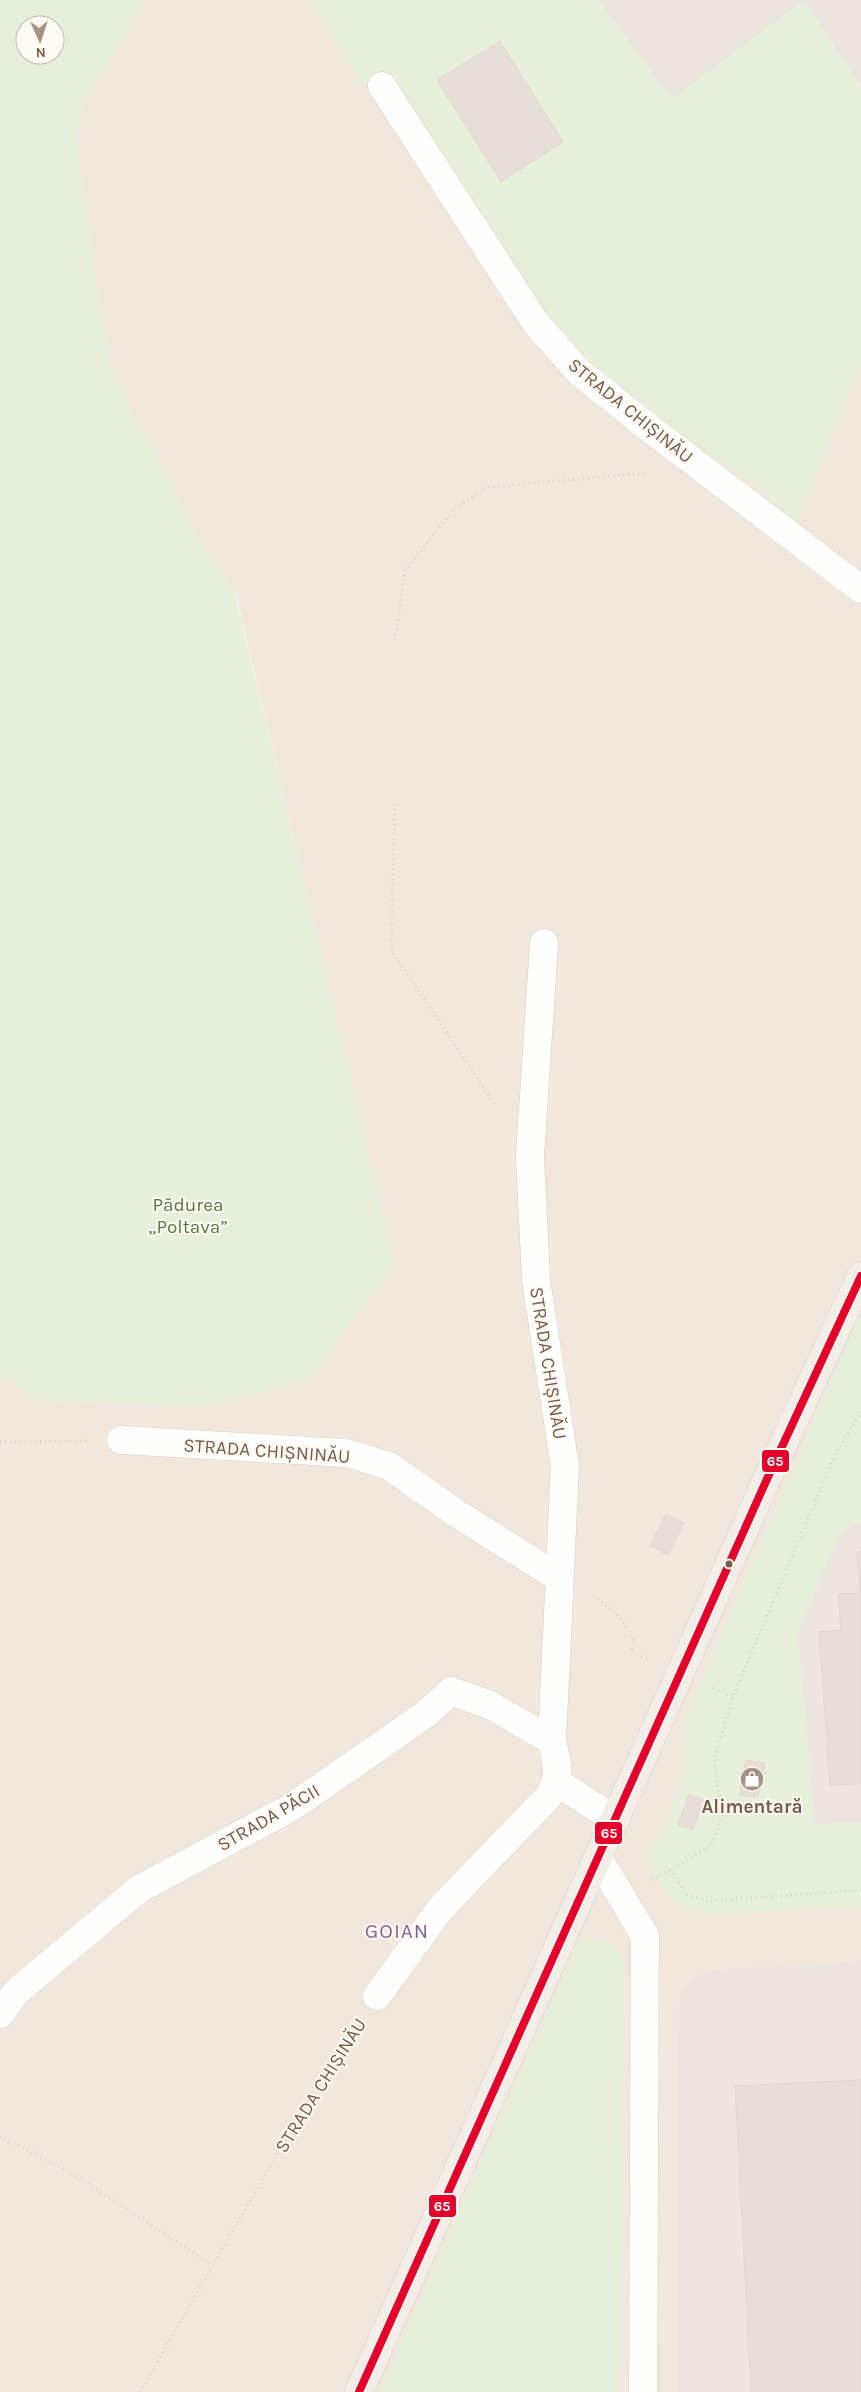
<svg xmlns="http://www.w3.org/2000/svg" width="861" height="2392" viewBox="0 0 861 2392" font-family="Karla,sans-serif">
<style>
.residential{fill:#f2e8de}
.industrial{fill:#ede5e0}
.green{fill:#e7f0db;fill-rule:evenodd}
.building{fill:#e6ded7;stroke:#e2d8d2}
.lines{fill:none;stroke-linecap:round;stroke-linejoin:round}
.minor-casing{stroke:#d7d1cb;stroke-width:29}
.major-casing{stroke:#dad1cc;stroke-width:29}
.path{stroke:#dcd5d0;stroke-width:3;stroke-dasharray:1 4;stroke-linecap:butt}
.minor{stroke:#fefefd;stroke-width:28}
.major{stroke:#f3eee8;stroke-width:28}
.bus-1-casing{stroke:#fffaf3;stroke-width:11}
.bus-1{stroke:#e4002b;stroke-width:8}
.bus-dot{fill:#7a5c4d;stroke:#fffaf3;stroke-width:2}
.labels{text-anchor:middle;stroke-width:4;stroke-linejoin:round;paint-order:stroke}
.street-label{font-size:19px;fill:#7a5c4d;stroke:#fffaf3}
.park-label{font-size:19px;fill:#537a41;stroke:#fffaf3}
.poi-label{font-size:19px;font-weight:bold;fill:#7a5c4d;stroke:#fffaf3}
.quarter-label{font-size:21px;letter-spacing:1px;fill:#846695;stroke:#fffaf3}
.line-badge{stroke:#fffaf3;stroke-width:2}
.badge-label{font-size:14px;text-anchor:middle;font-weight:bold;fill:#fff}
</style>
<rect width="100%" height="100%" fill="#f9f5f0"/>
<path class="residential" d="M145,0h716v2392h-861v-1016l43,25 165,6 101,-28 85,-116 -158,-669 -37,-53 -49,-101 -14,-17 -25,-57 -12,-65 -23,-167 8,-31z"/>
<path class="industrial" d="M599,0h262v87l-57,-87 -132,100z
M861,1523v299l-46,2 -17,-191 42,-101z
M861,1961v431h-183v-321l2,-74 19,-26z"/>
<path class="green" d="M0,0h145l-61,103 -8,31 23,167 12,65 25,57 14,17 49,101 36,52 160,670 -86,116 -101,28 -165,-6 -43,-25zM25,25h30v30h-30z
M309,0h290l73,99 132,-99 57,87v277l-66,161 -33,-34 -138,-98 -77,-77 -157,-244 -26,15z
M861,1311v212l-21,9 -42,101 17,191 46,-2v84l-151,9 -26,-8 -19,-15 -14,-24 -1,-19 14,-23 20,-53 1,-54z
M580,1938l26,2 19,20 -6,432h-240z"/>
<path class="building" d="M500,41l63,101 -62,40 -64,-102z
M666,1514l18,9 -16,32 -18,-9z
M861,1551v232l-31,3 -11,-154 22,-2 -3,-36 22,-1 -3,-41z
M746,1760l19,3 -7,35 -19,-3z
M689,1794l15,6 -11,30 -15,-6z
M861,2080v312h-110l-16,-306z"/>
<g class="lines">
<g class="minor-casing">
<path id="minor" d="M382,86l153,236 44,50 70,56 212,161
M121,1440l226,13 42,13 67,47 103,65
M557,1782l58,38
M598,1858l47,78 -2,456
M377,1996l64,-88 107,-111c14,-23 9,-31 4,-56l13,-275 -29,-186 -6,-124 14,-213
M0,2014l16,-22 123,-103 153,-82 134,-93 25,-23 39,14 62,36"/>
</g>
<g class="major-casing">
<path id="major" d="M359,2392l408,-913 94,-203"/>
</g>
<path class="path" d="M395,640l10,-69 49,-62 33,-22 160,-14
M395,804l-4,146 105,156
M0,1442l87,-1
M594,1595l28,25 13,22 -4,10 17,7
M713,1688l20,9
M670,1870l17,25 23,6 151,-11
M652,1880l59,-34 11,-30 -8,-56 19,-63 101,-240 27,-45
M0,2137l67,33 145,95
M140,2392l190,-330 26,-37"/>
<use href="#minor" class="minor"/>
<use href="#major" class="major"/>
<g class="bus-1-casing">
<path id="bus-1" d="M359,2392l408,-913 94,-203"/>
</g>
<use href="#bus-1" class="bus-1"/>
</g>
<defs>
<g id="shop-disc" transform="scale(1.25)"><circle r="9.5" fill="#a69286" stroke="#fffaf3"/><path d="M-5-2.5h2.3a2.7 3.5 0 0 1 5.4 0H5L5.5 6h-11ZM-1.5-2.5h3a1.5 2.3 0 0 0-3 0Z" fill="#fff"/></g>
</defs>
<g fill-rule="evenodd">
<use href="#shop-disc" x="752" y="1779"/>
</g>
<circle class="bus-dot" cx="729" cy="1564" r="4.5"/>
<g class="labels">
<g class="street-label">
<text transform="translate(631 410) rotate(39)" y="7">STRADA CHIȘINĂU</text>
<text transform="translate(549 1363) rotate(81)" y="7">STRADA CHIȘINĂU</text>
<text transform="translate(267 1450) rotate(4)" y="7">STRADA CHIȘNINĂU</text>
<text transform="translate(268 1817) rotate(-30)" y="7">STRADA PĂCII</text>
<text transform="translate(320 2085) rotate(-58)" y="7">STRADA CHIȘINĂU</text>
</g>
<g class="park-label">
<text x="188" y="1211">Pădurea<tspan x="188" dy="22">„Poltava”</tspan></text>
</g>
<g class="poi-label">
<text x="752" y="1813">Alimentară</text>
</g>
<g class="quarter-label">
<text x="397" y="1938">GOIAN</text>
</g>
</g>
<g class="line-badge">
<rect x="761" y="1449" width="29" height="24" rx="5" fill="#e4002b"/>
<rect x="594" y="1821" width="29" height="24" rx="5" fill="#e4002b"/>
<rect x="428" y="2194" width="29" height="24" rx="5" fill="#e4002b"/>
</g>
<g class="badge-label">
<text x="775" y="1466">65</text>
<text x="609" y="1838">65</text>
<text x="442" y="2211">65</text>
</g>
<g transform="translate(40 40) rotate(177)"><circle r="24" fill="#fffaf3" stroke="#cabbb1"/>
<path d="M0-4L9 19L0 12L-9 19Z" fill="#a69286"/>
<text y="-8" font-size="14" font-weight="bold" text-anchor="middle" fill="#7a5c4d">N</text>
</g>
</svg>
